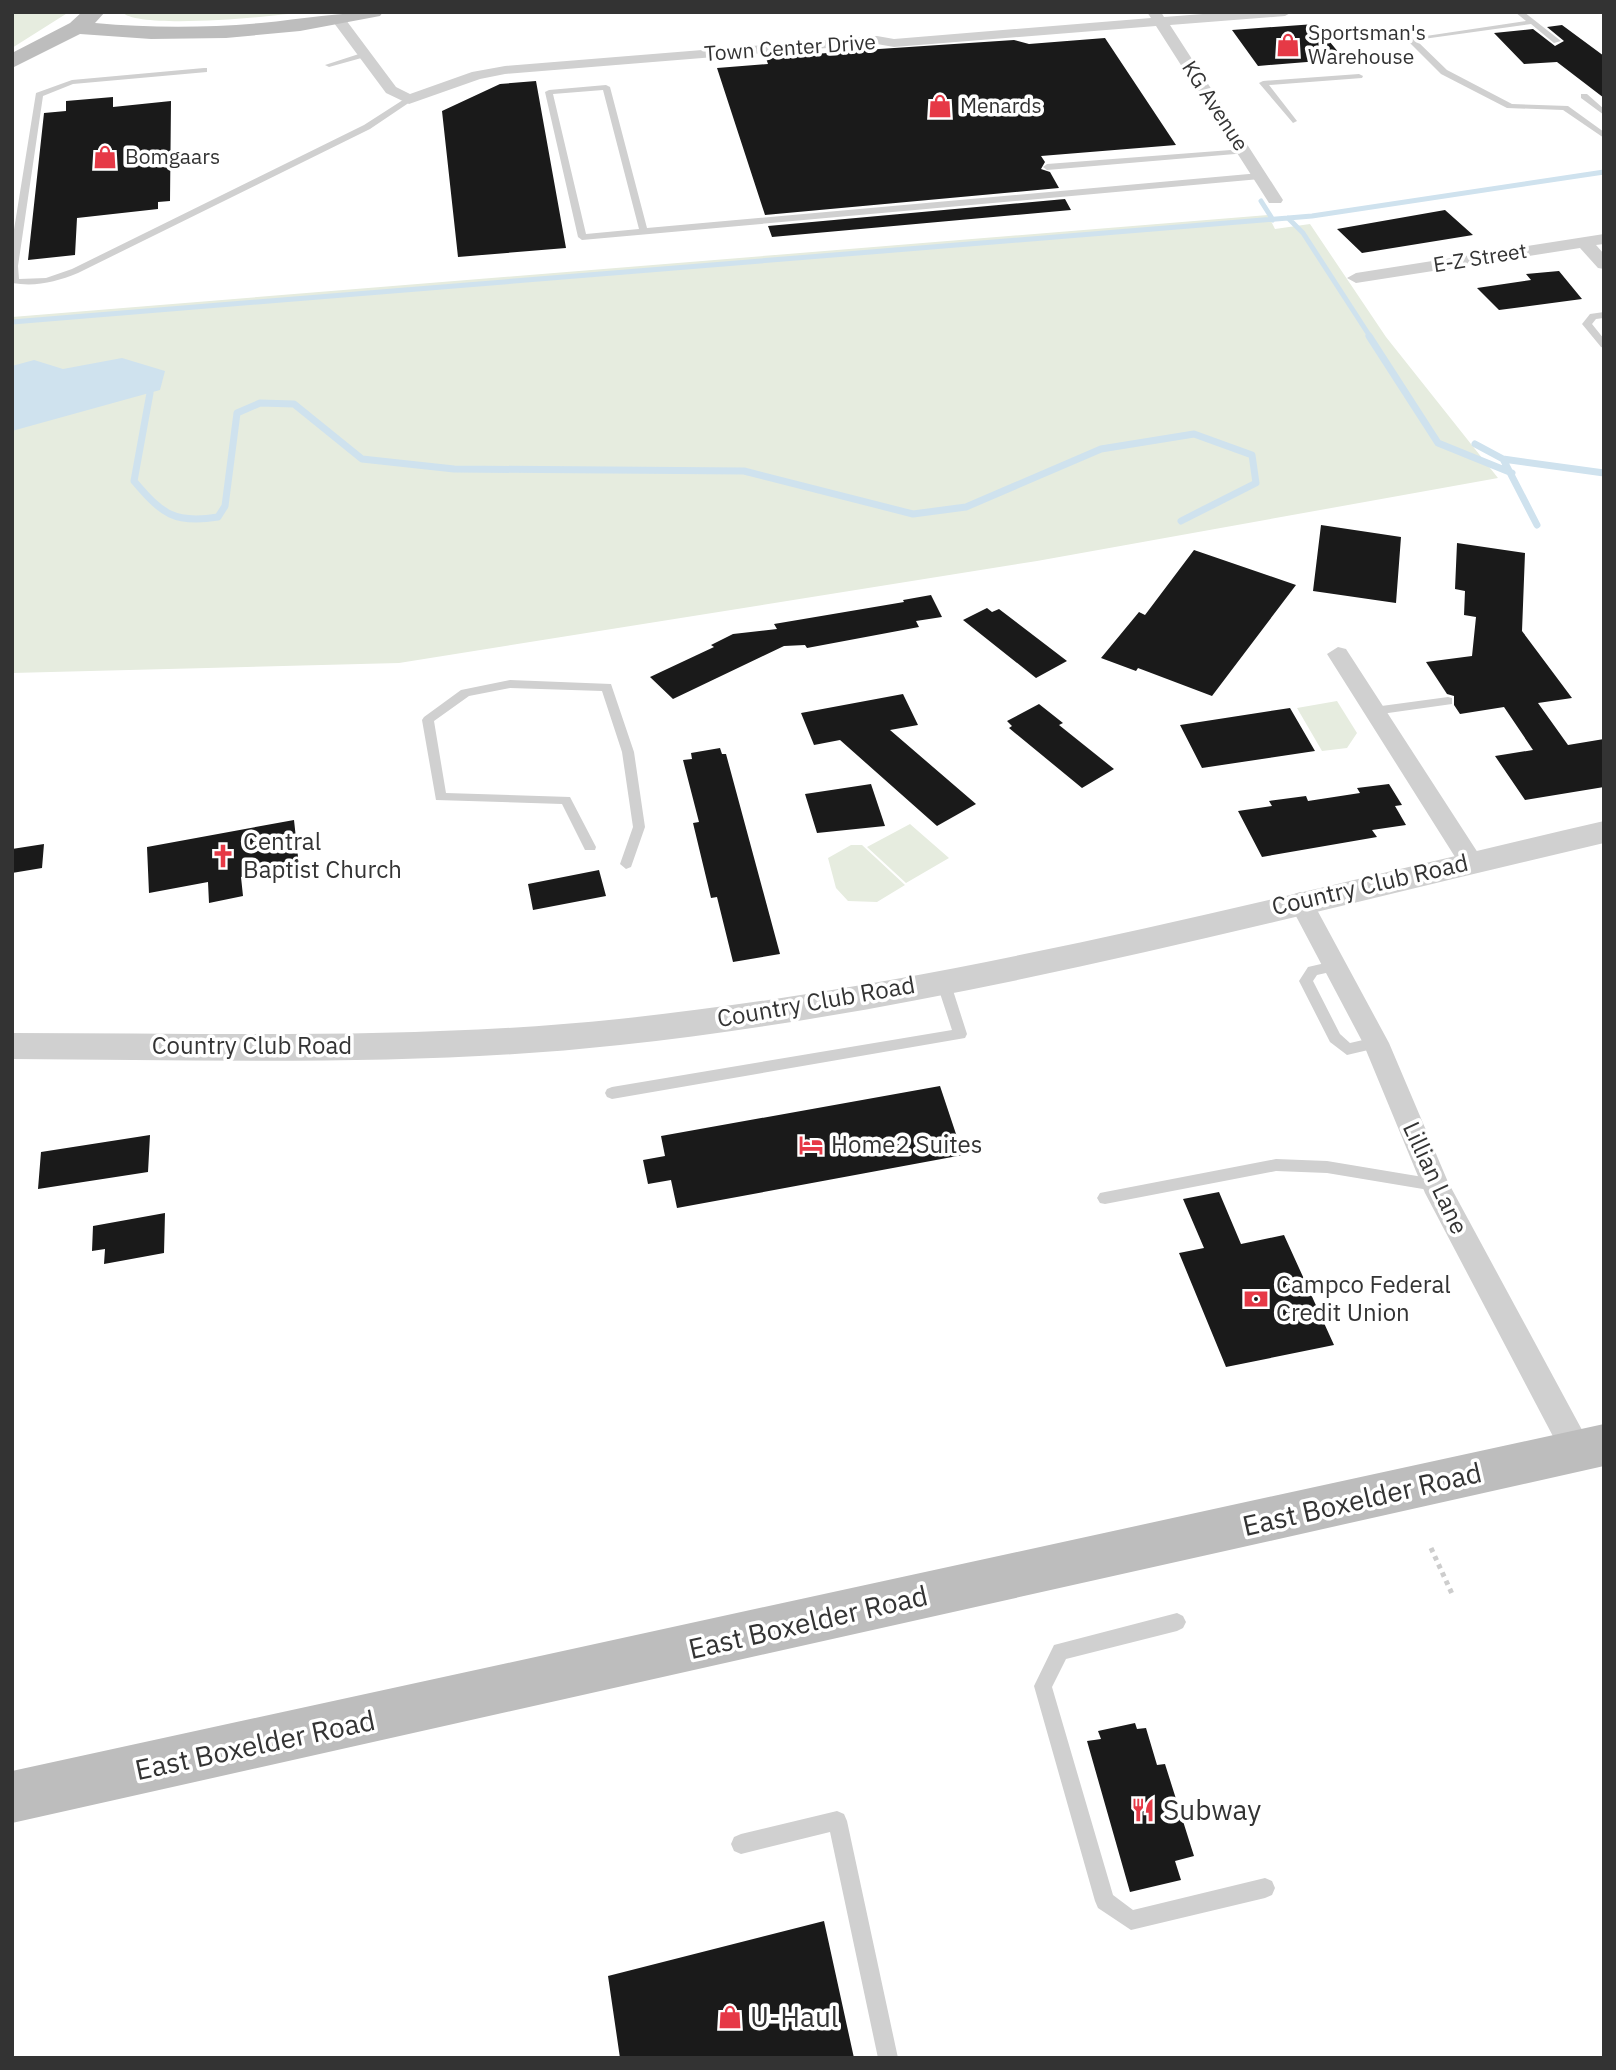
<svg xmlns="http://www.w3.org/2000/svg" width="1616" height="2070" viewBox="0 0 1616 2070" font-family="'IBM Plex Sans',sans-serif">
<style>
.green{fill:#e6ecdf}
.water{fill:#cfe2ee}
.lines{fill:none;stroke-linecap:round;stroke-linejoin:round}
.stream-far1{stroke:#cfe2ee;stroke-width:5}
.stream{stroke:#cfe2ee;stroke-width:7}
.building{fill:#1a1a1a}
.path{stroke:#cdcdcd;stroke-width:5;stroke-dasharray:4.5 4.5;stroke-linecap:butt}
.service{fill:#d0d0d0;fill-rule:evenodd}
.minor{fill:#d0d0d0;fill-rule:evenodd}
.tertiary{fill:#d0d0d0;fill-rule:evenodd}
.secondary{fill:#bdbdbd;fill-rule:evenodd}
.labels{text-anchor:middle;stroke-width:7;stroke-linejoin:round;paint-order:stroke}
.far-poi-label{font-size:21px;fill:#333;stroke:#fff;text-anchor:start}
.far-street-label{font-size:21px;fill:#333;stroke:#fff}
.poi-label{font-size:24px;fill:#333;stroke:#fff;text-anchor:start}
.street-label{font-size:24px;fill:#333;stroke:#fff}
.near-street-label{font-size:28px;fill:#333;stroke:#fff}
.near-poi-label{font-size:28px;fill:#333;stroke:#fff;text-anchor:start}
</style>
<rect width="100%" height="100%" fill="#fff"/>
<path class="green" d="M12,12h57l-57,36z
M122,12h179c-27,5 -164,18 -179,0z
M1268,215l7,14 35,-5 76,113 112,141 -461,83 -638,102 -387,10v-356z
M1337,701l20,32 -10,15 -25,3 -25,-43z
M910,824l39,34 -43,25 -39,-36z
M851,845h11l43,40 -28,17 -29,-1 -12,-13 -8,-30z"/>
<path class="water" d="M122,358l43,13 -5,19 -148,41v-65l22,-6 29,9z"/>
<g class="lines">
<path class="stream-far1" d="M1261,201l12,19
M1288,218l15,15 68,105
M12,322l1300,-106 292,-44"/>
<path class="stream" d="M1369,336l69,107 74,30
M150,393l-16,88c28,33 40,43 84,36l7,-11 12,-93 23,-10 34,1 68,55 92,10 290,2 169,43 53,-7 135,-58 93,-15 58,21 4,28 -75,38
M1475,444l28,15
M1537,525l-34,-66 101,14"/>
</g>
<path class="building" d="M1315,24l29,35 -86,7 -26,-36z
M1562,25l42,31v42l-47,-36 -33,2 -30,-31 39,-4 22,17 9,-5 -17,-14z
M1105,38l71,107 -135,11 4,6 -4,7 9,3 9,16 -294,27 -48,-147 51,-4 -2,-6 98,-8 150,-10 15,4z
M536,81l30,167 -108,9 -16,-146 58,-27z
M113,97v10l58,-6 -1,100 -12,1v7l-81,9 -2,37 -47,5 16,-147 22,-2v-10z
M1065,199l6,11 -299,27 -4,-11z
M1445,210l28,25 -111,18 -25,-24z
M1559,271l23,28 -83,11 -22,-22 54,-8 -5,-6z
M1321,525l80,12 -5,66 -83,-12z
M1457,543l68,10 -3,78 50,67 -34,5 30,42 36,-6v48l-79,13 -30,-44 38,-6 -29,-43 -44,7 -6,-9v-9l-7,-2 -21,-32 46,-6 4,-39 -12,-2 1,-24 -10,-2z
M1194,550l102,35 -84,111 -74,-28 -2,3 -35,-13 38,-46 6,3z
M931,595l11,22 -26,4 3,6 -112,21 -2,-3 -21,1 -111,53 -23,-22 64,-30 -3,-2 22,-11 44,-5 -3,-5 130,-22 -1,-2z
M987,608l5,4 7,-3 68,52 -31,17 -73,-58z
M903,694l15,31 -28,5 86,74 -39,22 -97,-86 -26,5 -13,-32z
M1039,704l24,19 -4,2 55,44 -32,19 -73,-60 3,-2 -5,-5z
M1290,708l25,43 -113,17 -22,-43z
M720,748l2,6h4l54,200 -47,8 -16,-65 -6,1 -18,-75 6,-1 -16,-62 9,-1 -1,-6z
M871,784l14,42 -68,7 -12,-39z
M1389,784l13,21 -7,1 11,19 -34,5 5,7 -115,20 -24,-46 34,-5 -3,-5 37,-5 2,5 52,-8 -3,-5z
M294,820l5,46 -58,11 2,19 -34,7 -1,-21 -59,11 -2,-46z
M44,844l-2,24 -30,5v-24z
M599,870l7,26 -73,14 -5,-26z
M940,1086l23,69 -286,53 -6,-28 -23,4 -5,-24 22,-4 -4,-20z
M150,1135l-2,37 -110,17 3,-37z
M1219,1192l22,52 43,-9 50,110 -108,22 -47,-114 25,-5 -21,-49z
M165,1213l-1,40 -60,11 1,-15 -13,2 1,-25z
M1135,1723l2,6 9,-1 11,37 8,-1 29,92 -19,5 6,19 -51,12 -43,-151 14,-2 -3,-8z
M824,1921l30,137h-234l-12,-82z"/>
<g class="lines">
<path class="path" d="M1431,1548l22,48"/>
<path class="service" d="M1515,12h9l37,29 -7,2 -23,-19 -115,16 31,30 65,34 56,2 36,26v6l-41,-28 -56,-2 -66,-34 -35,-35 120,-18z
M362,53h3v4l-36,10 -4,-2z
M204,68h3v4l-134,12 -30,12 -25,170 1,13 27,-1 26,-9 292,-144 42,-27 7,2 -43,29 -292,144c-22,9 -42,14 -66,10v-41l24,-149 36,-13z
M1359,74l4,2 -1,2 -93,7 28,36 -4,2 -34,-40 4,-2z
M606,85l4,2 37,141 613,-55 4,3 -4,3 -678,61 -4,-3 -33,-145 4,-2zM603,90l36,139 -53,5 -33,-140z
M1581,94h6l17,15v6l-23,-17z
M1244,149h3v4l-200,17 -4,-3 4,-3z
M1604,312v6l-8,1 -4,5 12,15v9l-3,-1 -19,-23 8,-10z
M510,680l101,4 23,68 11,75 -14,40 -5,2 -6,-5 13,-37 -11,-75 -20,-61 -92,-3 -41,8 -35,25 12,72 124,4 26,50 -1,3h-10l-23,-46 -126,-4 -14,-80 2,-3 37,-27z
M1448,697l4,1v6l-78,11 -6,-4 6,-4z
M1334,961l5,1 2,4 -2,4 -22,5 -4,6 27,53 10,9 26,-6 5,2 2,4 -2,4 -34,8 -17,-13 -31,-61 9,-14z
M943,976l7,5 17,53 -2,4 -353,61 -5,-2 -2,-4 2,-4 5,-2 340,-57 -16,-49z
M1276,1159l51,2 108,18 5,2 2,4 -2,4 -5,2 -108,-18 -51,-2 -171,33 -5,-1 -3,-5 3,-5 5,-1z
M1177,1613l6,3 3,6 -3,6 -6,3 -111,28 -14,28 61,208 20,15 132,-32 7,3 3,7 -3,7 -7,3 -134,32 -33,-22 -3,-7 -61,-215 20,-41z
M837,1811l7,3 3,7 51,237h-20l-48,-226 -89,22 -7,-3 -3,-7 3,-7 7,-3z"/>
<path class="minor" d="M1147,12h14l3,5 65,-5h63l-7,4 -115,9 113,175 -2,3h-12l-113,-177 -262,21 -17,-3 -372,30 -25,5 -71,25 -23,-11 -55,-74 12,-3 53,71 14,7 62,-22 33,-6 372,-30 17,3 257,-21z
M1604,234v10l-8,1 8,9v15l-6,-1 -18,-20 -224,35 -9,-5 9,-5z
M1338,647l8,2 134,207 3,6 -3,6 -9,3 -9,-3 -135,-214z
M1300,892l9,3 80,148 59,139 140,259 5,10 -5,10 -11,5 -11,-5 -141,-268 -62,-150 -75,-142 3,-6z"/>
<path class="tertiary" d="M1604,821v22c-326,76 -651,166 -984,202 -202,22 -405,15 -608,14v-26c202,0 406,7 607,-14 334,-35 659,-123 985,-198z"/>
<path class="secondary" d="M82,12h23l-10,11c55,5 110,5 166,0 41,-4 80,-11 122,-11l-3,4 -80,15 -74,7 -75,1 -71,-5 -68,34v-15l58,-30z
M1604,1424v42l-1592,357v-52z"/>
</g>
<defs>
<g id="shop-bare" transform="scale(1.89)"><path d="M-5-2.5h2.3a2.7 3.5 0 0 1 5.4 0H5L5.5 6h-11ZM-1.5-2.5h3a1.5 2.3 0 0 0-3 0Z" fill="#e63946" stroke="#fff" stroke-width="2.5" paint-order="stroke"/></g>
<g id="church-bare" transform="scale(1.89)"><path d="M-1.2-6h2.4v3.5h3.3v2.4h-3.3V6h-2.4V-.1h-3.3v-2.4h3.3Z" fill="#e63946" stroke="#fff" stroke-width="2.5" paint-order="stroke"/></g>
<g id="hotel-bare" transform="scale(1.89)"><path d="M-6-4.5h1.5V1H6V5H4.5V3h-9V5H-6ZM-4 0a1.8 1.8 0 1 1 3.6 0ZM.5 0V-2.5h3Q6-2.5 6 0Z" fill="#e63946" stroke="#fff" stroke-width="2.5" paint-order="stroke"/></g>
<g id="bank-bare" transform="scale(1.89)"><path d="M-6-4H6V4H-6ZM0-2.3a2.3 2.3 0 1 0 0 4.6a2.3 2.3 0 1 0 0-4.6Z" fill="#e63946" stroke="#fff" stroke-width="2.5" paint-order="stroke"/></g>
<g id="restaurant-bare" transform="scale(1.89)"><path d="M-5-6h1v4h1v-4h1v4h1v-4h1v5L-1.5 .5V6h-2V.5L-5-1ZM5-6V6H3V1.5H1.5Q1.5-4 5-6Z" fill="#e63946" stroke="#fff" stroke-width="2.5" paint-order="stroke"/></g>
</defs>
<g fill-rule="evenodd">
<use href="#shop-bare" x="1288" y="45"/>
<use href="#shop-bare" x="940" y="106"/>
<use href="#shop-bare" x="105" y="157"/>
<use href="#church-bare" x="223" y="856"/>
<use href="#hotel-bare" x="811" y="1145"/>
<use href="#bank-bare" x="1256" y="1299"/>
<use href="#restaurant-bare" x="1143" y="1810"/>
<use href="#shop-bare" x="730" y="2017"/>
</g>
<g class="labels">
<g class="far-poi-label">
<text x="1308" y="40">Sportsman's<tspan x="1308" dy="24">Warehouse</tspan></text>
<text x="960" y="113">Menards</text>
<text x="125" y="164">Bomgaars</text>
</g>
<g class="far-street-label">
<text transform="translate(790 48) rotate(-4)" y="7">Town Center Drive</text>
<text transform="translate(1215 106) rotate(57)" y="7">KG Avenue</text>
<text transform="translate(1480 258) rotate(-9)" y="7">E-Z Street</text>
</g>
<g class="poi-label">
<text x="243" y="850">Central<tspan x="243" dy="28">Baptist Church</tspan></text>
<text x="831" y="1153">Home2 Suites</text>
<text x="1276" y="1293">Campco Federal<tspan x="1276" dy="28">Credit Union</tspan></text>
</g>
<g class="street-label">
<text transform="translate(1370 885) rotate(-13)" y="8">Country Club Road</text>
<text transform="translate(816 1002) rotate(-10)" y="8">Country Club Road</text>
<text x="252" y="1054">Country Club Road</text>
<text transform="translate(1435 1178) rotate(65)" y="8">Lillian Lane</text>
</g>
<g class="near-street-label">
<text transform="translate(1362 1499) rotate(-13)" y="10">East Boxelder Road</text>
<text transform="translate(808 1622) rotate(-13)" y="10">East Boxelder Road</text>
<text transform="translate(255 1745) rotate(-12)" y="10">East Boxelder Road</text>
</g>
<g class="near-poi-label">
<text x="1163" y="1820">Subway</text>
<text x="750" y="2027">U-Haul</text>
</g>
</g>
<rect width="1616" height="2070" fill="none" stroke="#333333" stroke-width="28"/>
</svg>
